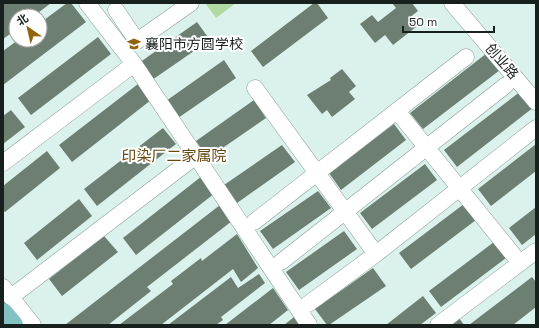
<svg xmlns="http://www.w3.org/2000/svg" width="539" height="328" viewBox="0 0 539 328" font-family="'Space Grotesk','Noto Sans SC',sans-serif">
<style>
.green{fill:#b2d9a1}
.building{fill:#6d7e73}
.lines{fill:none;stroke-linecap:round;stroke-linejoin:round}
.minor-casing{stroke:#869b95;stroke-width:17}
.major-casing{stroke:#286e6f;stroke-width:21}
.minor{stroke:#fff;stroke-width:16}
.major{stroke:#83c1c2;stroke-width:20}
.labels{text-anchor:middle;stroke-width:4;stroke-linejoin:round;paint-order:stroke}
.poi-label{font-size:14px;fill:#18201e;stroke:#fff;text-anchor:start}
.street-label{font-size:14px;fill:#18201e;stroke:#fff}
.neighbourhood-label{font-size:15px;fill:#694913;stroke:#fff}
</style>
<rect width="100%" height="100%" fill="#daf2eb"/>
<path class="green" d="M205,3h31l-20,15z"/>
<path class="building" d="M3,3h48l-17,13h-18v14l-13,9z
M67,3h4l15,19 -83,63v-34l15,-11h22v-17z
M314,3h3l11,15 -65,49 -12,-16z
M392,3h20l6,8 -9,7 7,9 -23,18 -8,-10 -10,8 -15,-19 12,-9 6,7 18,-14z
M197,22l13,18 -58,40 -13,-17z
M98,37l13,17 -80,61 -13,-17z
M487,53l13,17 -77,59 -13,-16z
M224,60l12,18 -58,40 -12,-17z
M342,69l14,17 -7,6 6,7 -23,18 -5,-7 -5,4 -15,-19 24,-15 -1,-2z
M138,84l13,16 -79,62 -13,-17z
M521,91l13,16 -77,60 -13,-17z
M254,100l12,18 -58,40 -12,-17z
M11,110l14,17 -22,17v-28z
M394,124l12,16 -65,50 -12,-17z
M163,128l13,16 -79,62 -13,-17z
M536,144v27l-45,35 -13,-17z
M282,145l13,17 -58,41 -13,-18z
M47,151l13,17 -55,44 -2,-2v-24z
M425,164l12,16 -65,49 -12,-16z
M202,176l13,17 -79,62 -13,-17z
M318,191l13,17 -58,41 -13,-18z
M79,199l13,17 -55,44 -13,-17z
M464,204l12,16 -65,49 -12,-16z
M220,205l12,16 -85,66 4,4 -43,34h-43z
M536,207v27l-14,11 -13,-17z
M344,231l13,18 -58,41 -13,-18z
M237,234l21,34 -17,14 -8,-13 -72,56h-42l54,-41 -2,-3 30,-23 1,3z
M104,236l14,16 -56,44 -13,-17z
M494,242l12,16 -65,49 -12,-16z
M373,268l13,18 -57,39h-2l-12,-16z
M259,274l6,9 -44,34 2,3 -7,5h-48l63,-48 7,11z
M532,277l4,5v25l-23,18h-44z
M273,288l15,22 -19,15h-44z
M423,296l13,17 -16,12h-34z
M294,317l5,8h-15z
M459,318l5,7h-15z"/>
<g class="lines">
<g class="minor-casing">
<path id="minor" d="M87,3l47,61 175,261
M452,3l84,99
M116,10l21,31 54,-38
M255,88l121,166 160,-126
M397,111l118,146
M3,163l131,-99
M254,222l212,-165
M281,262l225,-177
M3,287l30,38
M11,297l185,-141
M308,304l68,-50
M438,325l98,-74"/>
</g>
<g class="major-casing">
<path id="major" d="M3,313l10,12"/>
</g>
<use href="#minor" class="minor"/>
<use href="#major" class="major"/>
</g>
<defs>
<g id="school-bare" transform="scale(1.08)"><path d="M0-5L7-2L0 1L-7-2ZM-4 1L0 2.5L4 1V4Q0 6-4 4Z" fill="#91640f" stroke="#fff" stroke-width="2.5" paint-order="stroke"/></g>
</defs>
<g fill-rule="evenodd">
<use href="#school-bare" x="134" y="44"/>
</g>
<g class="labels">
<g class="poi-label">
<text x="145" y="49">襄阳市方圆学校</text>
</g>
<g class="street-label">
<text transform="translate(502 61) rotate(49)" y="5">创业路</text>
</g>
<g class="neighbourhood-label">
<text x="174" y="161">印染厂二家属院</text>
</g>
</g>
<rect width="539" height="328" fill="none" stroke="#18201e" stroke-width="8"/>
<g transform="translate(28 28) rotate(326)"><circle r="19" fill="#ffffff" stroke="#a3a6a5"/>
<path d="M0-3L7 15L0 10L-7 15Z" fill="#91640f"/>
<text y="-6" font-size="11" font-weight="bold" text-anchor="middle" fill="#18201e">北</text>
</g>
<path d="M403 26v6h91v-6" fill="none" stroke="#18201e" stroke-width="2"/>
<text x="409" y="26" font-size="12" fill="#18201e" stroke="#ffffff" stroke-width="3" paint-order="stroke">50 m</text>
</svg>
